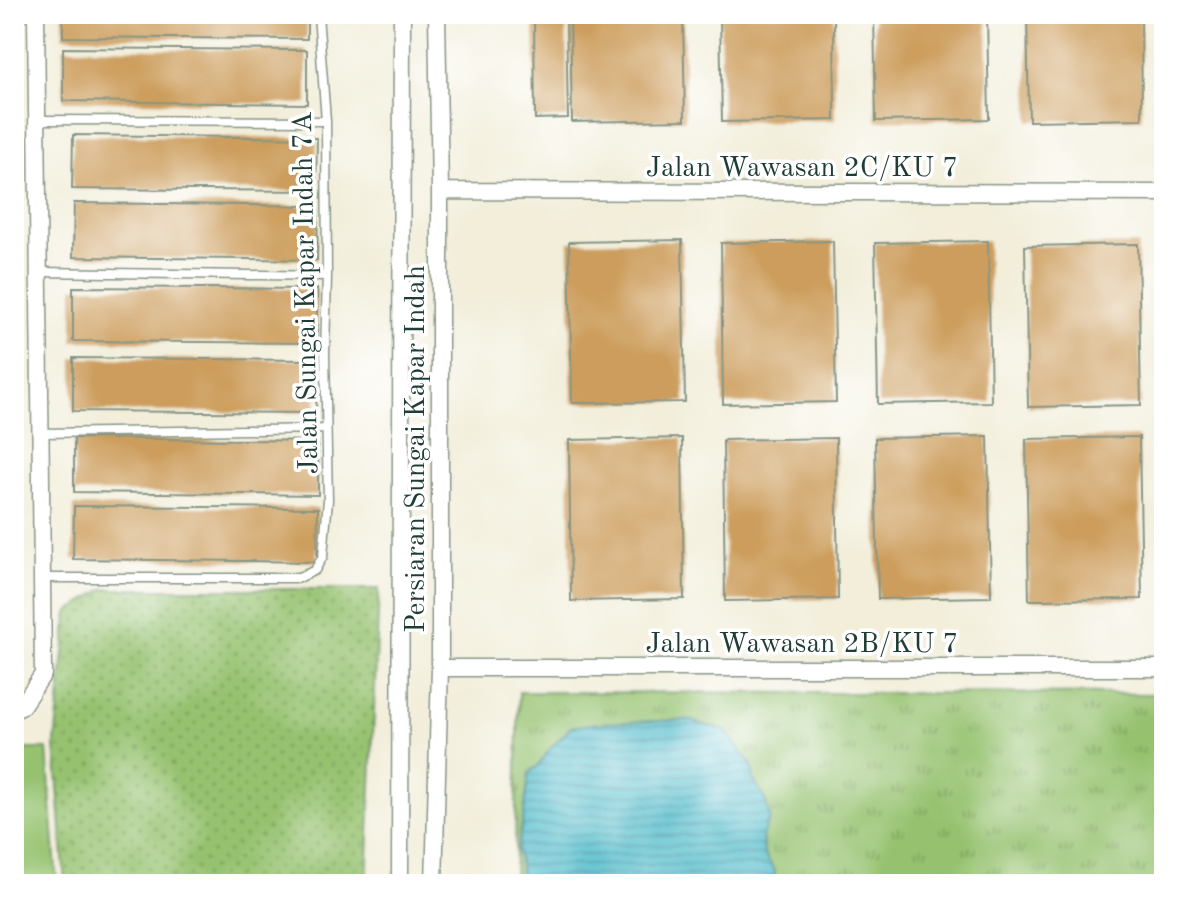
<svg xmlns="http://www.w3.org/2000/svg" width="1178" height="898" viewBox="0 0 1178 898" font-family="'Old Standard TT',serif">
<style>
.grass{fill:url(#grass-tufts);stroke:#5a8052;stroke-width:2}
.park{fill:url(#park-dots);stroke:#5a8052;stroke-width:2}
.pitch{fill:#96c26f;stroke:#5a8052;stroke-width:2}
.water{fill:url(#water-rules);stroke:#387c80;stroke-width:2}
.building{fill:#cc9d5c}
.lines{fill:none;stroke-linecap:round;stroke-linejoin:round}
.lane-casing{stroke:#889687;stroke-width:11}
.street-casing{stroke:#889687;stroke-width:19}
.lane{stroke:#fff;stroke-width:8}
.street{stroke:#fff;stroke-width:16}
.labels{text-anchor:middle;stroke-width:7;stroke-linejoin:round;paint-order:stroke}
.street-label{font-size:28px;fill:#1f3d34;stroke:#fff}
</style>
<defs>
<pattern id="grass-tufts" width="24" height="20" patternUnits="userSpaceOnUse" patternTransform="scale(2)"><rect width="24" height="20" fill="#96c26f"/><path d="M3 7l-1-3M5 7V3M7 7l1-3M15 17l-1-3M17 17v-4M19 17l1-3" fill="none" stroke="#7a9f5c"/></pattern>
<pattern id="park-dots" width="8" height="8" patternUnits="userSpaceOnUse" patternTransform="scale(2)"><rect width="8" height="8" fill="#96c26f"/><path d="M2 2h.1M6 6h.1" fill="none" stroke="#7a9f5c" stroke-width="1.8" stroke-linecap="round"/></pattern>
<pattern id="water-rules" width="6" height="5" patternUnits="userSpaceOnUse" patternTransform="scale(2)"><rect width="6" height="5" fill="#51bccb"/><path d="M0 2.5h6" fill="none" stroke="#439aa6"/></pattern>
</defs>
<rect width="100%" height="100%" fill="#fff"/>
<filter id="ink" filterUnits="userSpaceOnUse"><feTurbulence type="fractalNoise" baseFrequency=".0125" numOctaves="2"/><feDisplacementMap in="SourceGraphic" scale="16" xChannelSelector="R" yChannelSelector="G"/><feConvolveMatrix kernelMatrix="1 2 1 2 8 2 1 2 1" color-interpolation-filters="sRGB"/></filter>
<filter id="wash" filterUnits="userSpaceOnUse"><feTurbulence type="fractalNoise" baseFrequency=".006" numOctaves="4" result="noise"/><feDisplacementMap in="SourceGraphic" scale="32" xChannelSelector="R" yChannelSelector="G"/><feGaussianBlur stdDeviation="1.8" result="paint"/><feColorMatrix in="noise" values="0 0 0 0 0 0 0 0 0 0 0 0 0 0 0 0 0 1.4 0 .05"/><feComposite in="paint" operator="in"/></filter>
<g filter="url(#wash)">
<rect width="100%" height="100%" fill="#f2eeda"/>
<path class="grass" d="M519,692l645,2v190h-390l1,-13 -11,-17 -2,-18 3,-37 -11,-18 -2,-15 -26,-35 -38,-11 -89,3 -28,4 -21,22 -12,17 -9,7 -5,40 -7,37 6,34h-9z"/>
<path class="park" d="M104,589h275l-12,295h-302l-10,-140 13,-132z"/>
<path class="pitch" d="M14,749h33l10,135h-43z"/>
<path class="water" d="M688,720l38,11 26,35 2,15 11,18 5,18 -8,19 2,18 11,17 -1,13h-251l-6,-34 7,-37 5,-40 9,-7 12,-17 21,-22 28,-4z"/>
<g id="blocks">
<path class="building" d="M63,14h244v25l-244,-2z
M534,14h32l2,104 -33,1z
M570,14h113l2,106 -113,2z
M720,14h114l1,106 -113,2z
M874,14h113l2,105 -113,2z
M1027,14h114l1,105 -113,2z
M63,48l244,2v54l-244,-3z
M73,135l244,3 -1,53 -244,-2z
M74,203l244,3 -1,54 -244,-3z
M682,240l3,162 -113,1 -3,-161z
M833,241l3,161 -113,2 -2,-161z
M988,241l3,161 -113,2 -3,-161z
M1138,244l3,161 -113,2 -3,-161z
M73,287l244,2v54l-244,-2z
M73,358l244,2 -1,53 -243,-2z
M988,436l3,161 -113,2 -3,-161z
M1139,437l3,162 -113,1 -3,-161z
M74,438l244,3v54l-244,-3z
M682,438l2,161 -113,2 -2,-161z
M836,438l2,161 -113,2 -2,-161z
M74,506l244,2 -1,54 -244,-3z"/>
</g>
</g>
<g filter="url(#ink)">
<use href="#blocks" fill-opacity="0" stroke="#889687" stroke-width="2"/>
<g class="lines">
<g class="lane-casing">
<path id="lane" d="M38,120l288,1
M39,272l288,4
M41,433l285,-4
M41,578h258l16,-8 8,-14 5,-56 -3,-147 2,-77 -1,-155 -8,-107"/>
</g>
<g class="street-casing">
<path id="street" d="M440,191l724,2
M440,668h724
M14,710l7,-3 22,-33 -7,-660
M400,884l2,-870
M434,884l6,-216v-477l-3,-177"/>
</g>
<use href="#lane" class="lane"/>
<use href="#street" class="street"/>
</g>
</g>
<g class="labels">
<g class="street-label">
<text x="802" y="176">Jalan Wawasan 2C/KU 7</text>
<text transform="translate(304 293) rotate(-91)" y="10">Jalan Sungai Kapar Indah 7A</text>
<text transform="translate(414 449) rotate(-90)" y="10">Persiaran Sungai Kapar Indah</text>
<text x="802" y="652">Jalan Wawasan 2B/KU 7</text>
</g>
</g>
<rect width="1178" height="898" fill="none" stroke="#fff" stroke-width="48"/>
</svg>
